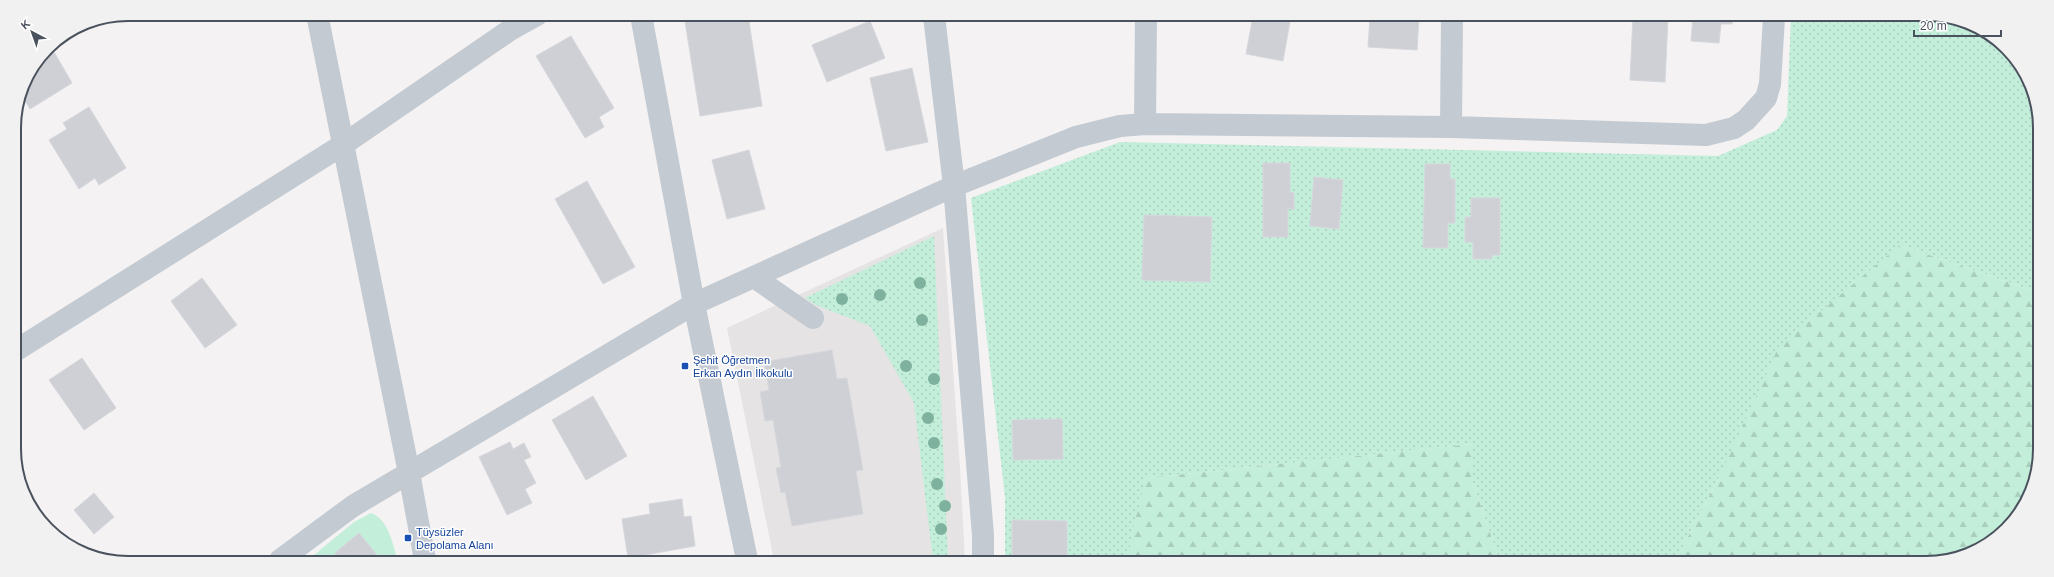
<svg xmlns="http://www.w3.org/2000/svg" width="2054" height="577" viewBox="0 0 2054 577" font-family="Helvetica,sans-serif">
<style>
.education{fill:#e5e3e3}
.grass{fill:url(#grass-dots)}
.forest{fill:url(#forest-firs)}
.park{fill:#c3eeda}
.building{fill:#cfd0d5;stroke:#d6d7dc}
.lines{fill:none;stroke-linecap:round;stroke-linejoin:round}
.minor{stroke:#c3cad2;stroke-width:22}
.tree{fill:#7eb29f}
.transit-dot{fill:#1a4fb4;stroke:#fff;stroke-width:1.5}
.labels{text-anchor:middle;stroke-width:3;stroke-linejoin:round;paint-order:stroke}
.transit-label{font-size:11px;fill:#164399;stroke:#fff;text-anchor:start}
.rim{fill:none;stroke:#4a525e;stroke-width:2}
</style>
<defs>
<pattern id="grass-dots" width="8" height="8" patternUnits="userSpaceOnUse"><rect width="8" height="8" fill="#c3eeda"/><path d="M2 2h.1M6 6h.1" fill="none" stroke="#a9cebe" stroke-width="1.8" stroke-linecap="round"/></pattern>
<pattern id="forest-firs" width="22" height="20" patternUnits="userSpaceOnUse"><rect width="22" height="20" fill="#c3eeda"/><path d="M5 1l3.5 6h-7zM16 11l3.5 6h-7z" fill="#a9cebe"/></pattern>
</defs>
<rect width="100%" height="100%" fill="#f4f2f2"/>
<path class="education" d="M943,228l17,241 5,92 -191,-1 -47,-232z"/>
<path class="grass" d="M1791,17l164,1 52,30 31,58 -1,186 -137,-47 -181,232 -44,85h-175l-27,-79v-39l-326,34 -22,83h-120v-63l-34,-300 149,-56 598,14 59,-26 10,-14z
M934,236l14,325h-15l-19,-158 -44,-77 -54,-21 -11,-7z"/>
<path class="forest" d="M1900,245l137,47 -1,186 -35,57 -32,19 -36,9 -258,-1 44,-85 60,-131z
M1473,444v39l27,79 -375,-1 21,-83z"/>
<path class="park" d="M371,513c18,7 21,30 27,47h-90l46,-38z"/>
<path class="building" d="M684,15h64l14,91 -62,10z
M1253,16h38l-8,45 -37,-7z
M1370,17h49l-2,33 -49,-3z
M1633,17h35l-3,65 -35,-2z
M1693,17h40l-1,7h-11l-2,19 -28,-2z
M870,21l15,37 -58,24 -15,-37z
M571,36l43,72 -15,9 5,10 -19,11 -49,-82z
M50,45l22,38 -42,26 -9,-15 5,-16z
M912,68l16,74 -42,9 -16,-73z
M89,107l37,61 -27,17 -4,-7 -16,11 -30,-49 18,-11 -4,-6z
M749,150l16,59 -38,10 -15,-59z
M1263,163h27v29l4,1v17l-6,-2v29h-25z
M1425,164h25v15h5v44h-7v25h-25z
M1314,177l29,3 -4,49 -29,-3z
M587,181l48,86 -32,17 -48,-85z
M1471,198h29v57h-8v4h-19v-17h-8v-25h6z
M1144,215l68,2 -2,65 -68,-2z
M202,278l35,47 -32,23 -34,-47z
M832,350l5,29 10,-1 16,92 -7,1 7,43 -71,12 -7,-34 -4,1 -5,-25 5,-1 -8,-47 -8,1 -5,-29 9,-2 -5,-28z
M82,358l34,50 -32,22 -35,-50z
M593,396l34,60 -41,24 -34,-60z
M1062,419l1,40 -50,1 -1,-40z
M510,442l3,7 11,-6 7,14 -7,3 12,23 -11,6 7,14 -25,12 -28,-58z
M94,493l20,24 -20,17 -20,-24z
M682,499l2,18 7,-1 4,30 -67,12 -6,-39 28,-5 -1,-10z
M1012,520l55,1v40h-55z
M359,533l22,27h-41l-5,-7z"/>
<g class="lines">
<path class="minor" d="M317,14l92,459 16,87
M641,15l53,289 53,256
M934,16l20,170 29,349v26
M1145,124l1,-108
M1451,127l255,8 28,-7 12,-8 20,-22 4,-14 4,-67
M754,277l59,41
M15,351l329,-207 166,-114 27,-15
M280,560l73,-54 341,-202 260,-118 122,-49 44,-11 25,-2 306,3 1,-110"/>
</g>
<g class="tree">
<circle cx="920" cy="283" r="6"/>
<circle cx="880" cy="295" r="6"/>
<circle cx="842" cy="299" r="6"/>
<circle cx="922" cy="320" r="6"/>
<circle cx="906" cy="366" r="6"/>
<circle cx="934" cy="379" r="6"/>
<circle cx="928" cy="418" r="6"/>
<circle cx="934" cy="443" r="6"/>
<circle cx="937" cy="484" r="6"/>
<circle cx="945" cy="506" r="6"/>
<circle cx="941" cy="529" r="6"/>
</g>
<g class="transit-dot">
<rect x="681" y="362" width="8" height="8" rx="2"/>
<rect x="404" y="534" width="8" height="8" rx="2"/>
</g>
<g class="labels">
<g class="transit-label">
<text x="693" y="364">Şehit Öğretmen<tspan x="693" dy="13">Erkan Aydın İlkokulu</tspan></text>
<text x="416" y="536">Tüysüzler<tspan x="416" dy="13">Depolama Alanı</tspan></text>
</g>
</g>
<path d="M0 0H2054V577H0ZM128 21H1926A107 107 0 0 1 2033 128V449A107 107 0 0 1 1926 556H128A107 107 0 0 1 21 449V128A107 107 0 0 1 128 21Z" fill="#f1f1f2" fill-rule="evenodd"/>
<path class="rim" d="M128 21H1926A107 107 0 0 1 2033 128V449A107 107 0 0 1 1926 556H128A107 107 0 0 1 21 449V128A107 107 0 0 1 128 21Z"/>
<g transform="translate(32 32) rotate(319)" stroke="#ffffff" stroke-width="3" paint-order="stroke">
<path d="M0-3L7 15L0 10L-7 15Z" fill="#4a525e"/>
<text y="-6" font-size="11" font-weight="bold" text-anchor="middle" fill="#4a525e">K</text>
</g>
<path d="M1914 30v6h87v-6" fill="none" stroke="#4a525e" stroke-width="2"/>
<text x="1920" y="30" font-size="12" fill="#4a525e" stroke="#ffffff" stroke-width="3" paint-order="stroke">20 m</text>
</svg>
